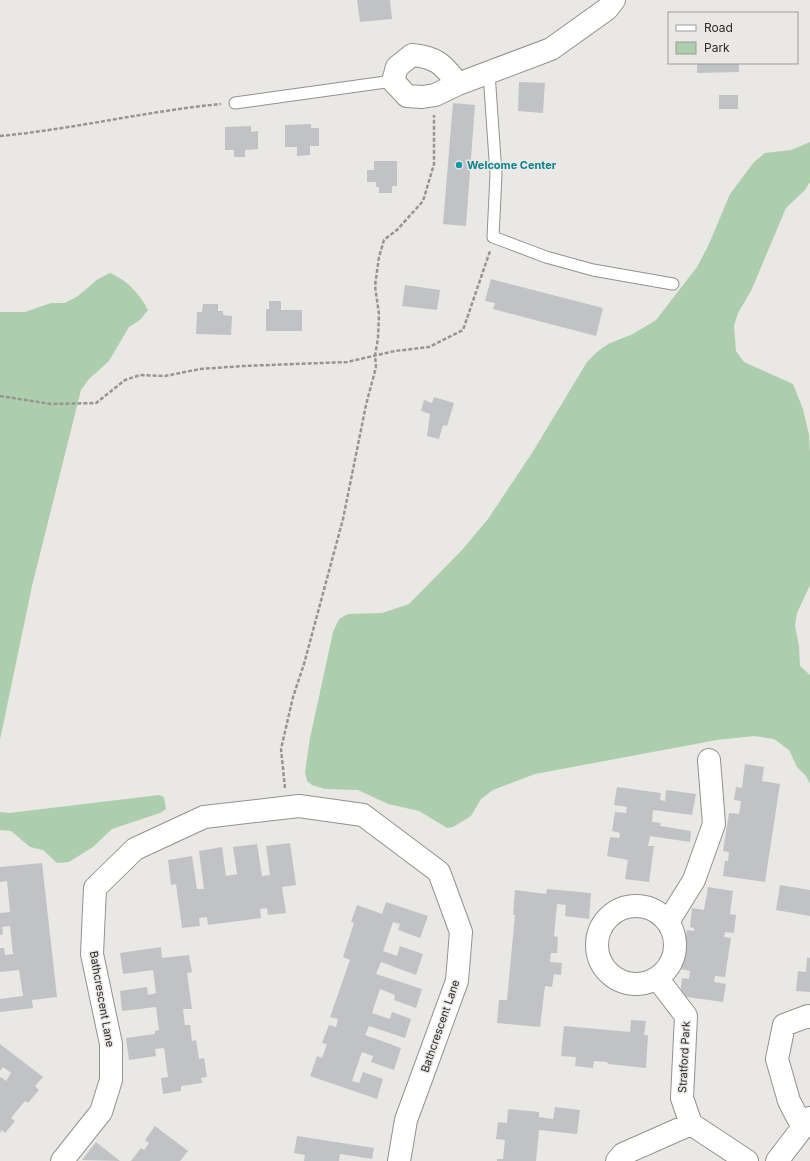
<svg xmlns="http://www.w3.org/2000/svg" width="810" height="1161" viewBox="0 0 810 1161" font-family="Inter,sans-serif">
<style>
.green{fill:#adceac}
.building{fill:#c1c2c5}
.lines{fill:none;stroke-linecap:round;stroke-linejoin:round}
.lane-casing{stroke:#93918e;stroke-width:13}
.street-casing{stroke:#93918e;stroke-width:24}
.path{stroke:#979593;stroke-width:2.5;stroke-dasharray:4 2;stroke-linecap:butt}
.lane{stroke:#fff;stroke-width:11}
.street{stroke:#fff;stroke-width:22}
.culture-dot{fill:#0f9aa8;stroke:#eae8e5;stroke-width:1.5}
.labels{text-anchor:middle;stroke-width:3;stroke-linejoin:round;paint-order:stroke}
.culture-label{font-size:11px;font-weight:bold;fill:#0d838f;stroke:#eae8e5;text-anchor:start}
.street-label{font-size:11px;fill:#2a2928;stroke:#eae8e5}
</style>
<rect width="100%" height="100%" fill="#eae8e5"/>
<path class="green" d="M810,142v40l-5,8 -19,18 -35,83 -13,22 -4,13 2,25 8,11 49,22 10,25 6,26 1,18v132l-13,28 -2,13 4,20 1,20 10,9v109l-4,-8 -9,-9 -8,-17 -15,-11 -20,-3 -37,4 -182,34 -42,16 -12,9 -10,17 -18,11 -6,1 -28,-17 -31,-7 -30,-14 -33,-1 -13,-4 -5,-4 -2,-9 5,-34 23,-106 6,-13 9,-5 34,-1 27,-9 53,-54 26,-31 44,-66 55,-91 10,-10 11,-8 25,-10 23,-14 41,-53 12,-23 21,-50 24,-32 11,-9 26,-3z
M110,273c18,8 29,20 38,37l-8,10 -11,7 -20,34 -20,18 -8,11 -49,196 -32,154v-428h25l26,-9h14l13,-7 20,-17z
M159,795l5,2 2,12 -6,4 -48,16 -19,18 -24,15 -12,1 -14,-13 -13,-3 -19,-16 -11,-1v-18l9,1z"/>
<path class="building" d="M357,0h33l2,19 -32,3z
M697,63h42v9l-42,1z
M519,82l26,1 -2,30 -25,-2z
M719,95h19v14h-19z
M453,103l22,2 -9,121 -23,-2z
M311,124v4h8v18h-9v9l-13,1v-9h-12v-22z
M251,126v6l7,-1v18l-13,1v7h-11v-7h-9v-23z
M374,161h23v25h-5v7h-13v-6h-3v-5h-9v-12h7z
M491,279l112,29 -7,28 -103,-27 2,-6 -10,-2z
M405,285l35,5 -3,20 -35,-4z
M269,301h12v9h21v21h-36v-22h3z
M203,304h15v7h5v4l9,1 -1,19 -35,-1 1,-22h5z
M434,397l20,6 -7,23 -4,-1 -4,14 -12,-3 3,-22 -9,-3 3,-11 8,3z
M745,764l19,3 -2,14 18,3 -15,98 -42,-6 2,-15h3l1,-9 -6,-1 6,-38 10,1 2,-13 -7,-1 2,-13 6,1z
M617,787l44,6 -1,7 5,1 1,-11 30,4 -4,21 -39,-5 -1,12 9,1 -1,3 31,5 -1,11 -40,-6 -2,10h6l-5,36 -24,-3 3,-19 -21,-4 3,-19 9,1 1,-5 -8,-2 3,-19 11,1 1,-6 -13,-2z
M290,843l6,42 -14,2 4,26 -18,2 -1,-7 -7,1 1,9 -53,7 -1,-8 -8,1 1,8 -18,2 -6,-44 -5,1 -3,-25 24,-4 5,33h7l-5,-38 23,-4 4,29 11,-2 -4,-27 24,-3 5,32 8,-1 -4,-29z
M42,863l15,134 -25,3 1,8 -33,4v-13l23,-3 -4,-26 -19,2v-24h4l1,7 8,-1 -3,-28 -8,1 1,7 -3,1v-22l10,-1 -3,-31 -7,1v-15z
M780,885l30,5v26l-34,-6z
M708,887l25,4 -3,23 6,1 -2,18 -9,-1 -1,5 7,1 -6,39 -10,-1 -1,6 12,2 -3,18 -43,-6 2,-18 7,1 1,-8 -9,-2 6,-39 7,1v-3l-4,-1 2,-19 12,2z
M547,889l44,4 -2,26 -24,-3 1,-11 -9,-1 -3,32 4,1 -1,16h-6l-1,9 12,1 -1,12 -7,-1 -2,13 -7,-1 -5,41 -43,-4 2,-23h8l8,-85h-2l2,-25 31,4z
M386,902l42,14 -8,22 -22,-8 2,-6 -7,-2 -10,29 14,5 3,-10 23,8 -7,21 -35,-13 -5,12 46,15 -6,19 -22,-8 1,-5 -15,-6 -8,24 18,6 2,-7 19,7 -6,19 -36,-12 -4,9 36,13 -7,22 -23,-8 2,-6 -11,-4 -10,29 7,2 4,-11 20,7 -6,20 -67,-23 7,-20 5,2 5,-14 -5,-1 7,-18 7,2 2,-8 -8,-2 20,-57 -7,-3 11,-34 -3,-1 6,-17 25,9z
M161,947l1,11 27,-3 3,17 -5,1 5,36h-9l2,16h5l2,16 4,-1 3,19 5,-1 3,19 -6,1 1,5 -21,3v5l-18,3 -2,-16 7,-1 -4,-29 -9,1 1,7 -27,4 -3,-22 29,-4v-3l4,-1 -3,-23 -34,4 -2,-20 27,-4 1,8 8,-2 -3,-23 -30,4 -3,-21z
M807,957l3,1v34l-14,-1 2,-20 8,1z
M631,1020l15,1 -2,14h4l-2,33 -38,-4 -1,-2 -13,-1 -1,7 -18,-2 1,-9 -15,-1 3,-30 66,6z
M0,1044l43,33 -8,9 4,4 -11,13 -3,-2 -14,17 4,3 -10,12 -3,-3 -2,3v-55l1,-1 5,4 5,-8 -8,-6 -3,4z
M555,1107l25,3 -3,24 -38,-4 -3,31h-39v-2h6l2,-19 -9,-1 2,-17 9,1 1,-14 31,3v5l14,2z
M155,1126l33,25 -8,10h-49l10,-13 3,2 5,-7 -4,-3z
M297,1136l77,12 -2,11 -32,-5 -1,7h-35l1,-6 -11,-2z
M96,1142l24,19 -38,-1z"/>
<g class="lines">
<g class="lane-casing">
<path id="lane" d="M489,73l7,101 -3,63 53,20 47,13 80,14
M235,103l158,-22"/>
</g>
<g class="street-casing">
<path id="street" d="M458,84c-15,-20 -22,-27 -46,-29l-15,12 -4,14 14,15 15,1 13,-2 23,-11 93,-35 56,-40 7,-9
M597 945a39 39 0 1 1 78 0a39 39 0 1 1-78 0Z
M668,922l26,-42 20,-56 -5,-64
M657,978l29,38 -4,82 9,26 56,37
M803,1128l-14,-27 -12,-42 7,-34 24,-9 2,1
M62,1161l39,-49 10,-32v-36l-19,-90 3,-66 40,-39 69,-32 95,-11 64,9 76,57 22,60 -4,49 -51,139 -7,41
M617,1161l6,-7 68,-30
M777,1161l33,-43"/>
</g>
<path class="path" d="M0,136c74,-7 147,-25 221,-32
M0,396l51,8 45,-1 29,-23 15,-5 25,1 35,-7 43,-3 104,-4 48,-11 34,-4 34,-17 27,-79
M285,788l-4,-39 12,-52 11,-33 39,-145 23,-114 10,-38 -1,-11 3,-18 1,-24 -4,-28 4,-29 5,-17 14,-11 25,-28 11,-37v-49"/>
<use href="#lane" class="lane"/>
<use href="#street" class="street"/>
</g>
<circle class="culture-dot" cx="459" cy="165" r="4"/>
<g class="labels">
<g class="culture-label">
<text x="467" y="169">Welcome Center</text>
</g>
<g class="street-label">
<text transform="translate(102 999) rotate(80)" y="4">Bathcrescent Lane</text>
<text transform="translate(440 1026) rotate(-71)" y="4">Bathcrescent Lane</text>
<text transform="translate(684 1057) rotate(-87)" y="4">Stratford Park</text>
</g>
</g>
<rect x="668" y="12" width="130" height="52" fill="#eae8e5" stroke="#9d9c99"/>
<rect x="676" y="25" width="20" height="6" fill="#ffffff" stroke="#9d9c99"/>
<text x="704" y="32" font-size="12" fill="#2a2928">Road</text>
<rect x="676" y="42" width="20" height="12" fill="#adceac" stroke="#9d9c99"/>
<text x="704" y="52" font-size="12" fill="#2a2928">Park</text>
</svg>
